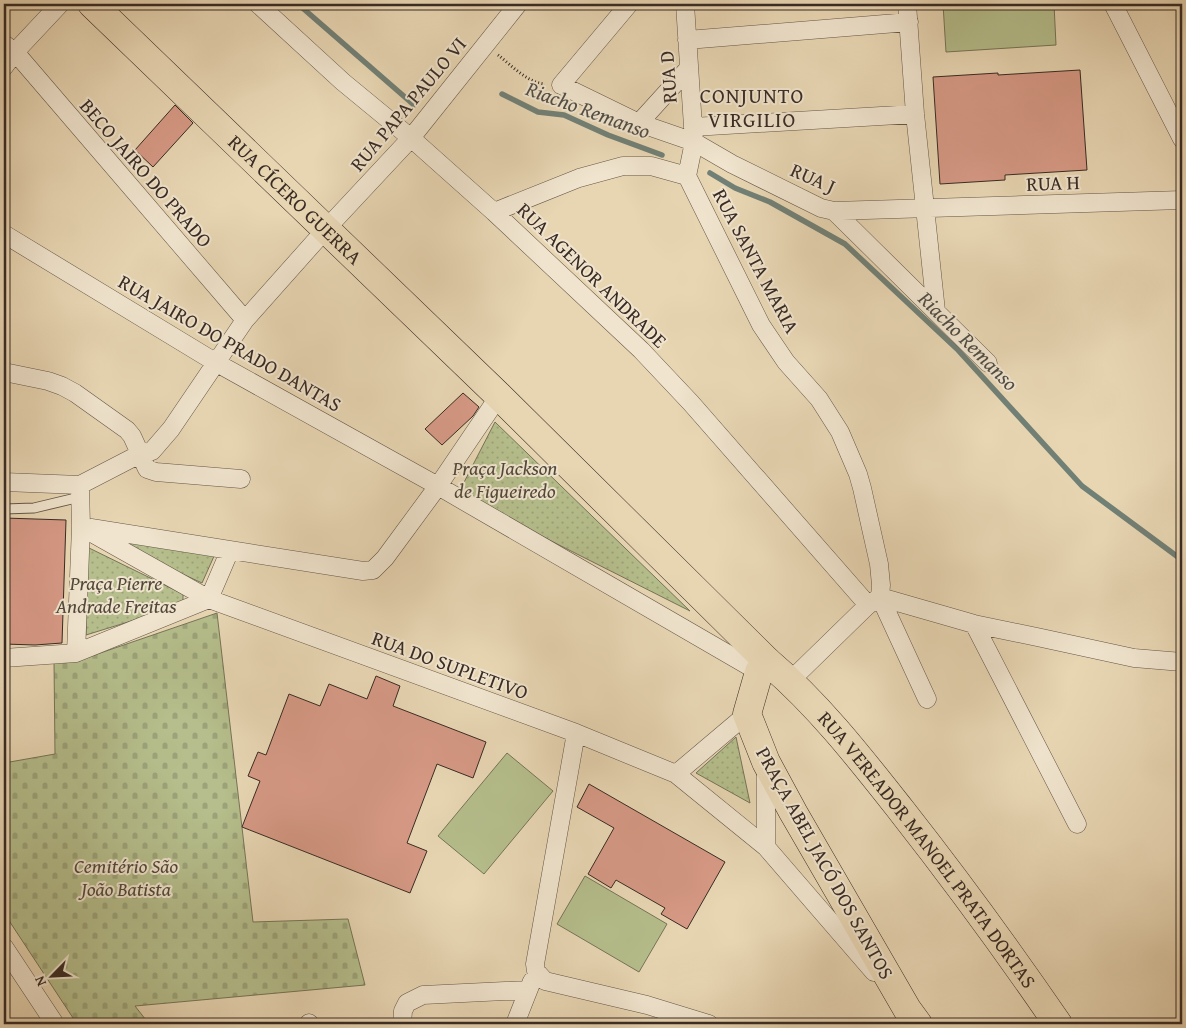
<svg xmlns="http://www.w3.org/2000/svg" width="1186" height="1028" viewBox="0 0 1186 1028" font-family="'Gentium Book Plus',serif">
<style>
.green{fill:url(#green-dots);stroke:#767458}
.cemetery{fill:url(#cemetery-stones);stroke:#767458}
.pitch{fill:#b5be8c;stroke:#767458}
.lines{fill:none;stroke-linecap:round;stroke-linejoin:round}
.stream{stroke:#718076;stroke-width:5.5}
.building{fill:#d69985;stroke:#382b24}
.service-casing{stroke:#645648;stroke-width:11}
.minor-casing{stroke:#645648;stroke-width:19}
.primary-casing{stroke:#382b24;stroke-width:29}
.path{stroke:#382b24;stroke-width:3;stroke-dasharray:1 2.5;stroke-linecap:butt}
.service{stroke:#f0e4ce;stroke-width:9}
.minor{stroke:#f0e4ce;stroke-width:18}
.primary{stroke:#e8d6b3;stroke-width:28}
.labels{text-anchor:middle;stroke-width:4;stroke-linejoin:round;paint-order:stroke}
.street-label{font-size:20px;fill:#382b24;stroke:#f0e4ce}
.park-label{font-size:20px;font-style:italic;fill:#514839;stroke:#f0e4ce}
.neighbourhood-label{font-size:21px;letter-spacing:1px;fill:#382b24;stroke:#f0e4ce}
.water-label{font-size:21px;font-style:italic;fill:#504e46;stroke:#f0e4ce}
</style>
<defs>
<pattern id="green-dots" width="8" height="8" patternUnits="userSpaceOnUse" patternTransform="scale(1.25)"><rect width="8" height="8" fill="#b5be8c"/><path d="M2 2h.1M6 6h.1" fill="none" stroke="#9ca379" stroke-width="1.8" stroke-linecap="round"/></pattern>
<pattern id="cemetery-stones" width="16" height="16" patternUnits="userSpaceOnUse" patternTransform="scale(1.25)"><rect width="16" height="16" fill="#b5be8c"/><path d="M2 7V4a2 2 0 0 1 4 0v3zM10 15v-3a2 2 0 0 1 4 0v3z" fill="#9ca379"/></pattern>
</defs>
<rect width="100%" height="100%" fill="#e8d6b3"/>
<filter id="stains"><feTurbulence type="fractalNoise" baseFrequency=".004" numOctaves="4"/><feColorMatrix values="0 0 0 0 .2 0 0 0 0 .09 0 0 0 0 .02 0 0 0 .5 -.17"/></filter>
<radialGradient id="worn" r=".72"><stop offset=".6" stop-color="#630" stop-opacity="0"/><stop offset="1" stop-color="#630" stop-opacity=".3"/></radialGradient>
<path class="green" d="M495,422l195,189 -232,-117z
M131,538l84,16 -13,29 -73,-34z
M87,547l96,47v11l-97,30z
M736,737l14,66 -54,-30z"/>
<path class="cemetery" d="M217,613l36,309 95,-3 17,66 -230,21 14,18h-72l-73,-111v-150l51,-9 -1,-93h23z"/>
<path class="pitch" d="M943,4h111l2,41 -110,7z
M507,753l46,38 -69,83 -46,-38z
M585,876l82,48 -28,48 -82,-48z"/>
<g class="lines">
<path class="stream" d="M298,4l116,101
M502,94l36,18 26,3 44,20 54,20
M710,173l25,15 35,14 75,42 112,105 125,137 100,74"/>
</g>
<path class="building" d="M1080,70l7,100 -82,5v5l-65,4 -7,-107 65,-4v2z
M175,105l18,18 -40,44 -18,-17z
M463,393l16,14 -6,9 -31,29 -17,-16z
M4,518l62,2 -4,123 -27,2 -31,-1z
M376,676l24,10 -7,20 93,36 -13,36 -36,-14 -30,79 20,8 -17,42 -168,-66 18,-46 -12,-5 10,-24 8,3 23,-61 31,12 9,-22 38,15z
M589,784l136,78 -38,67 -26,-15 4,-6 -49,-28 -5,8 -23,-14 26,-46 -37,-21z"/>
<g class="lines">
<g class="service-casing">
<path id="service" d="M4,509l30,-1 46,-11"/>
</g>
<g class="minor-casing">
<path id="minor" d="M258,4l85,78 68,56 83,74 147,138 50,53 177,202
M629,4l-68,81 78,38 55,19 38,22 89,44 13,3 348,-11
M685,4l9,138 -7,34
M907,4l8,110 21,197
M1113,4l69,135
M687,40l222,-18
M4,44l11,8 230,268
M4,67l11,-15 45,-48
M639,123l49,-54
M693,127l222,-13
M687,176l74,149 25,37 33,37 21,33 18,42 4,14 17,76 2,21 -1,12 -12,8 -78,76
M834,211l154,152
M494,212l85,-34 44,-12h28l36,10
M4,234l211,128 223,124 321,186
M4,372l44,9 14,5 13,7 52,37 5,6 15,33 9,3 85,7
M4,482l76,3 60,-31 12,-3 19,-22 74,-109 81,-91 85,-91 107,-134
M81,527l128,72 367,134 100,41 90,73 108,125
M91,528l272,43 10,-1 12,-12 53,-72 61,-90
M880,597l94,27 63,13 97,21 48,4
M880,597l47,102
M974,624l103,200
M76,653l5,-126 -1,-42
M4,658l72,-5 133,-54 21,-49
M576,733l-41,231 1,7 9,10 102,24 62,19
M766,767v80
M676,774l71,-60
M4,947l51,77
M309,1023l1,1
M402,1024l1,-13 4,-8 16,-8 105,-5
M515,1024l17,-43"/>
</g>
<g class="primary-casing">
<g id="primary">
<path id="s1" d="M92,4l407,392 268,265"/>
<path id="s2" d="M918,1024l-11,-15 -114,-197 -27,-50 -19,-48 12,-42 8,-11c51,43 93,97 134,149 55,70 107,141 157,214"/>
</g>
</g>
<path class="path" d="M498,55c13,10 30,28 47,29"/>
<use href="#service" class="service"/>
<use href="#minor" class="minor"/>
<use href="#primary" class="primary"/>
</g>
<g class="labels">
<g class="street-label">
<text transform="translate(668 77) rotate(-94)" y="7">RUA D</text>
<text transform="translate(408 104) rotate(-50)" y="7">RUA PAPA PAULO VI</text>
<text transform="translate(146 173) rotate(49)" y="7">BECO JAIRO DO PRADO</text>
<text transform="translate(813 178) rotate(24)" y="7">RUA J</text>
<text transform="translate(1053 183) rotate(-2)" y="7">RUA H</text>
<text dy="7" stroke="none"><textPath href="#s1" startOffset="282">RUA CÍCERO GUERRA</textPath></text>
<text transform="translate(756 261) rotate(62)" y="7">RUA SANTA MARIA</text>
<text transform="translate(592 275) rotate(44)" y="7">RUA AGENOR ANDRADE</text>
<text transform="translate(230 343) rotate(30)" y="7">RUA JAIRO DO PRADO DANTAS</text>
<text transform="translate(450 665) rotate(20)" y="7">RUA DO SUPLETIVO</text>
<text dy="7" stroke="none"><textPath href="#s2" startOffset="660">RUA VEREADOR MANOEL PRATA DORTAS</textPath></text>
<text transform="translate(825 863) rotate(61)" y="7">PRAÇA ABEL JACÓ DOS SANTOS</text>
</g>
<g class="park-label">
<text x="505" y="475">Praça Jackson<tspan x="505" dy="23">de Figueiredo</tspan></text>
<text x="116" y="590">Praça Pierre<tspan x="116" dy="23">Andrade Freitas</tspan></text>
<text x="126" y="873">Cemitério São<tspan x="126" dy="23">João Batista</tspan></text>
</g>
<g class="neighbourhood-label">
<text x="752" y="103">CONJUNTO<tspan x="752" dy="24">VIRGILIO</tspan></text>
</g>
<g class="water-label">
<text transform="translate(588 110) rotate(20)" y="7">Riacho Remanso</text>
<text transform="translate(968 341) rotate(45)" y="7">Riacho Remanso</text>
</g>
</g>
<rect width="1186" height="1028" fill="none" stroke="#e8d6b3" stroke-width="20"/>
<rect x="5" y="5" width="1176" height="1018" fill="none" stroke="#382b24" stroke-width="2.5"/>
<rect x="10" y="10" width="1166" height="1008" fill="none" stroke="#382b24"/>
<g transform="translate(52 976) rotate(246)" stroke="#f0e4ce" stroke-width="4" paint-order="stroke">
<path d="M0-4L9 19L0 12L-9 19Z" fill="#382b24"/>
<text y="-8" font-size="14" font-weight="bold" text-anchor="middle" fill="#382b24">N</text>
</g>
<rect width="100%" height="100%" filter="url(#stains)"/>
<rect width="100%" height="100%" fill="url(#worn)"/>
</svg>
